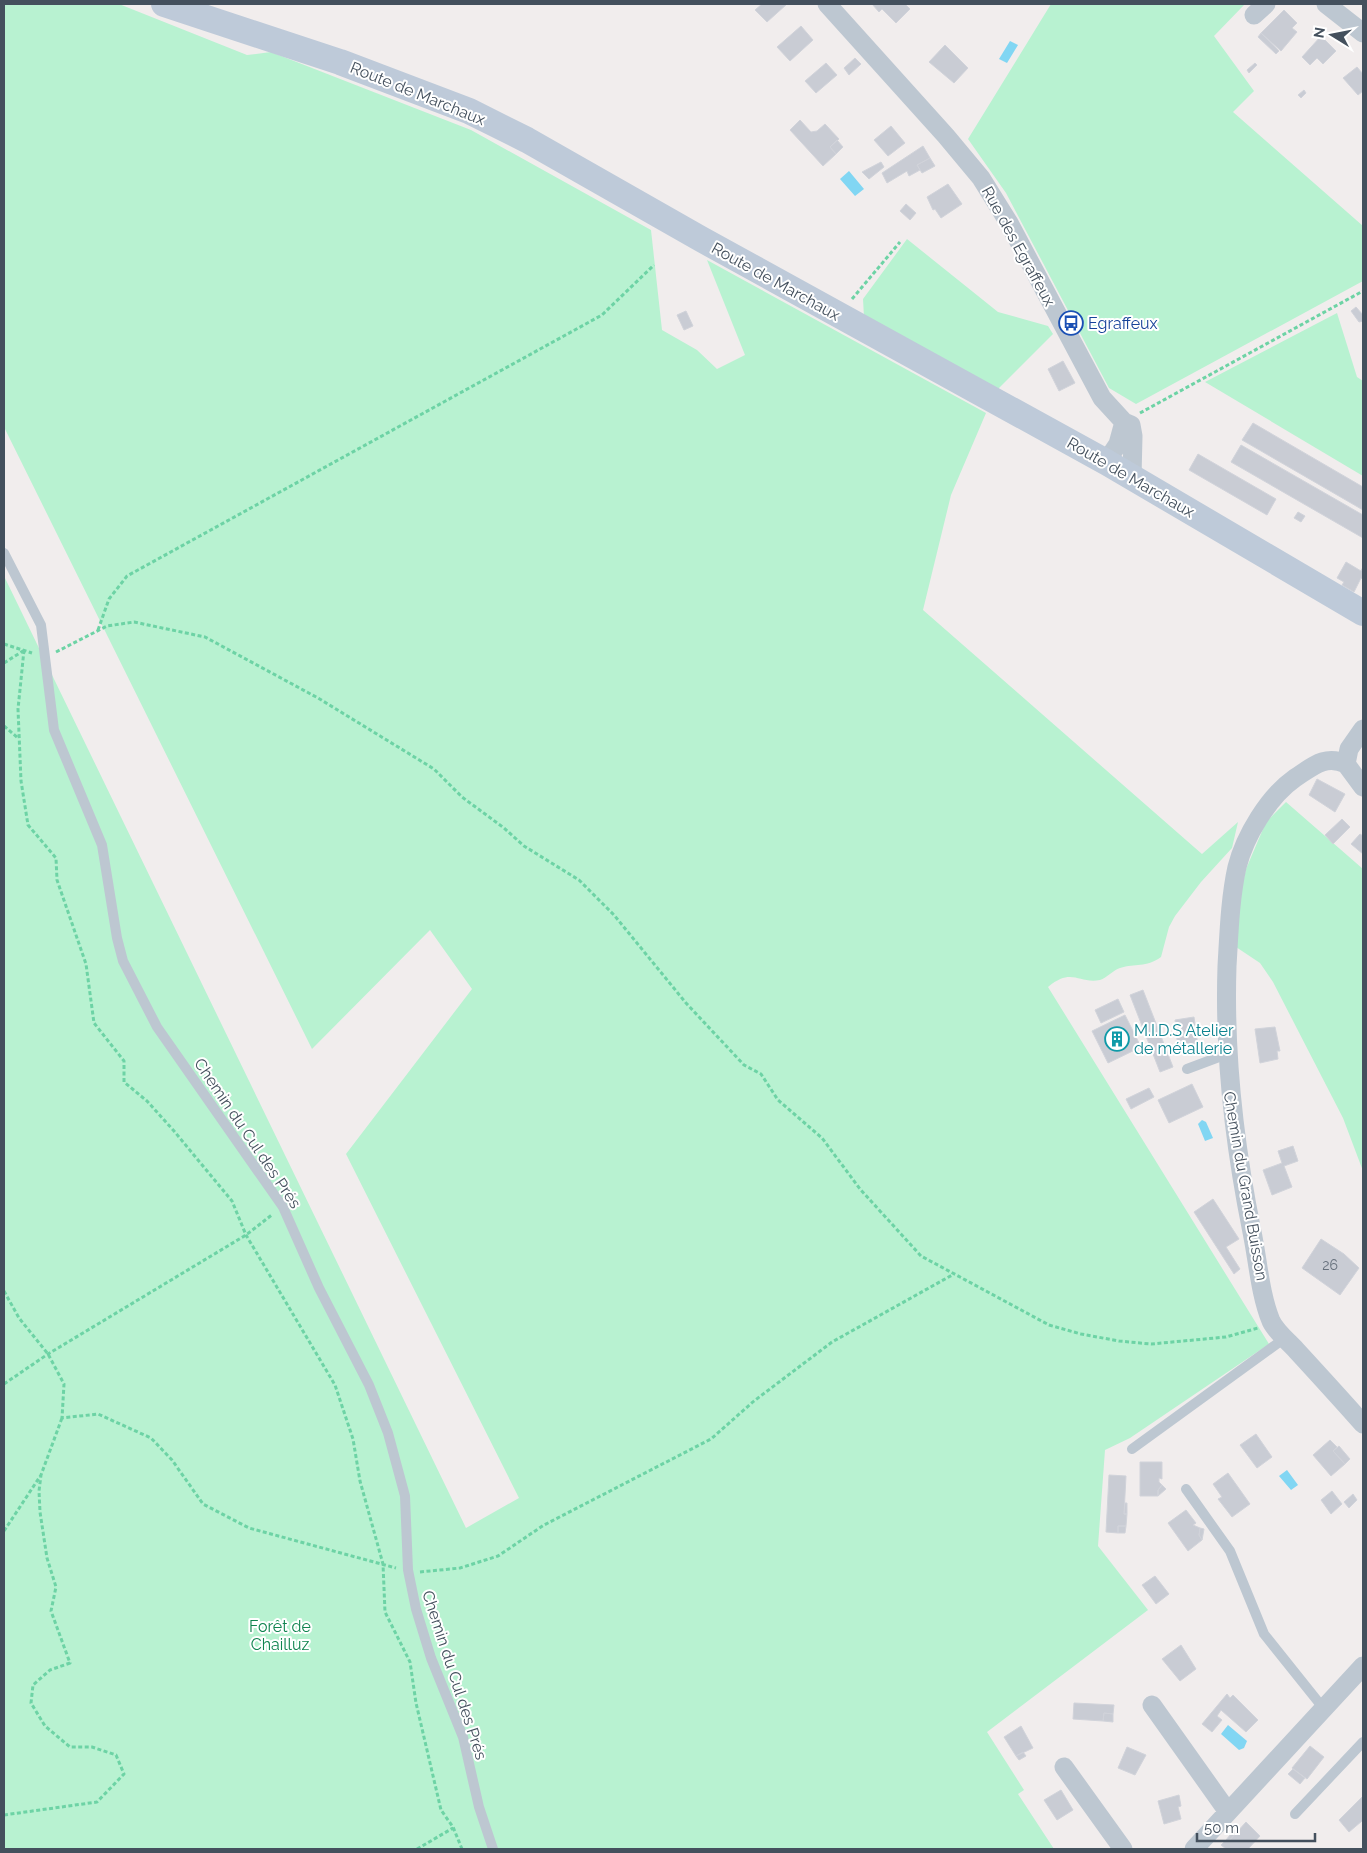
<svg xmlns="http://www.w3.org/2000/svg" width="1367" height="1853" viewBox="0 0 1367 1853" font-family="Raleway,sans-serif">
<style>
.green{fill:#b8f2d1}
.water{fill:#81d6f3}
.building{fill:#c9ccd4;stroke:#d1d3da}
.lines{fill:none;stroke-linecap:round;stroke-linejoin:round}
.path{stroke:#6dd3a5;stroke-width:3;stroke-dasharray:4 2.5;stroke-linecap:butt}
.lane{stroke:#bdc7d1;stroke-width:10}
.street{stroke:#bdc7d1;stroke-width:19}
.secondary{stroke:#becad9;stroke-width:26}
.labels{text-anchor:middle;stroke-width:4;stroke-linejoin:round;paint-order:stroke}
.number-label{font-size:14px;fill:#656f7b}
.street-label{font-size:16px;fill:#44505d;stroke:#fff}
.transit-label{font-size:16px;fill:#164399;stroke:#fff;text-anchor:start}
.culture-label{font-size:16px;fill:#0d838f;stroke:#fff;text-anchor:start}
.park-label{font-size:16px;fill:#0f844f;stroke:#fff}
</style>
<rect width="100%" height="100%" fill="#f1eded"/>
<path class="green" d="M4,4h115l128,51 24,-3 200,78 180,100 11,100 35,20 20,19 28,-14 -38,-95 279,153 -35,82 -28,115 279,244 36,-32 -6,26 -31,34 -26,34 -6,11 -8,30c-16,11 -25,6 -41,11 -7,2 -13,10 -20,12 -22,4 -28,-13 -52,7l221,357 -139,94 -25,12 -7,96 50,64 -161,122 37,58 -6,4 36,55h-1050v-1273l462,952 53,-30 -173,-344 126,-165 -42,-59 -118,119 -308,-622z
M1051,4h194l-31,32 40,55 -21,21 130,114v55l-227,123 -27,-16 -103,-195 -38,-54z
M907,239l91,73 50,14 5,8 -57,57 -132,-74 -1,-18z
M1337,313l20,64 6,4v95l-158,-94z
M1286,802l77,67v302l-20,-53 -70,-136 -13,-19 -24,-16 2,-42 8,-36 20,-47z"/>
<path class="water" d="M1010,41l8,4 -11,18 -8,-4z
M849,171l15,18 -9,7 -15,-17z
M1202,1120l4,2 7,16 -8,3 -7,-17z
M1287,1470l11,15 -7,5 -12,-14z
M1228,1725l19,16 -3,7 -5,2 -18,-16z"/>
<path class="building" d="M762,4h25l-20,18 -12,-12z
M872,4h33l5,5 -14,14 -14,-14 -3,3z
M1284,10l13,13 -5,5 5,4 -16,19 -20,-18z
M801,26l12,14 -23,21 -13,-14z
M1261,33l18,18 -3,3 -18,-17z
M1321,36l15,15 -13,13 -6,-6 -7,7 -8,-8z
M945,45l23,23 -14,15 -25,-21z
M855,58l6,6 -12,11 -5,-7z
M826,63l11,12 -21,18 -11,-12z
M1255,63l2,2 -8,8 -2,-3z
M1357,67l6,7v17l-5,4 -15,-17z
M1304,90l2,3 -5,5 -3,-3z
M800,120l11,12 6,-1 8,-7 14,15 -9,8 6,7 -13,12 -33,-36z
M891,126l14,17 -17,13 -14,-16z
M837,140l6,7 -7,7 -6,-7z
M923,146l7,12 -13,7 3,5 -11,6 -2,-5 -20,12 -5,-10z
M930,158l5,8 -13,7 -5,-8z
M881,162l3,5 -15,12 -7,-7z
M948,184l14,20 -21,14 -6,-9 -2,1 -6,-13z
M906,204l10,9 -6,7 -10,-9z
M1356,307l7,8v6l-4,1 -8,-11z
M686,311l7,15 -9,4 -7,-15z
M1063,361l12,22 -16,8 -11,-22z
M1253,423l110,64v23l-121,-70z
M1241,445l122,70v23l-132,-76z
M1198,454l78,45 -9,16 -78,-45z
M1298,512l7,4 -4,6 -7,-4z
M1346,562l15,9 2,-4v13l-2,-2 -7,14 -12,-7 2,-3 -7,-4z
M1317,779l28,15 -10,18 -26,-17z
M1342,819l8,8 -17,17 -8,-9z
M1360,834l3,2v18l-12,-10z
M1143,990l30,77 -13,5 -30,-77z
M1118,999l6,13 -23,11 -6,-13z
M1125,1015l16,32 -33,16 -16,-32z
M1194,1017l4,29 -20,3 -3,-29z
M1275,1027l5,24h-3l1,8 -18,4 -5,-34z
M1192,1084l11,23 -34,16 -11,-23z
M1149,1088l5,9 -23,12 -5,-10z
M1293,1146l5,15 -14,5 8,21 -20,8 -9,-25 19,-7 -4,-12z
M1213,1199l26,40 -13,8 14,22 -6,5 -40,-62z
M1321,1239l23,15 15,14 -19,27 -38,-27z
M1256,1434l16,23 -15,11 -17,-23z
M1330,1440l7,7 -4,4 12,13 -14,12 -18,-21z
M1339,1446l11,13 -5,5 -12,-13z
M1140,1462h22v17l-3,-1v4l3,3 -4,5v6h-18z
M1228,1473l22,31 -18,13 -14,-18 4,-2 -9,-13z
M1109,1475l17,1 -2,38h3l-1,12h-8v7l-12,-1z
M1162,1485l4,4 -8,7v-6z
M1332,1491l10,13 -11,10 -10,-14z
M1353,1494l4,6 -8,8 -5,-6z
M1125,1503h2v11h-3z
M1186,1510l10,13 -3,2 7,3 -1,7 3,5 -14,11 -20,-28z
M1118,1526h8l-1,7h-7z
M1200,1528l4,1 -2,11 -3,-5z
M1155,1576l14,18 -13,10 -14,-19z
M1181,1645l15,24 -16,12 -18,-22z
M1227,1694l3,4 3,-3 25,25 -12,12 -25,-22 -4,6 5,4 -10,12 -10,-8z
M1074,1703l40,2 -1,9 -9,-1 -1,8 -30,-2z
M1104,1713l9,1v8l-10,-1z
M1021,1726l12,22 -17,8 -12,-19z
M1310,1746l14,11 -17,22 -15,-11z
M1127,1747l19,8 -11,20 -17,-7z
M1023,1752l3,4 -7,4 -3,-4z
M1293,1769l12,9 -5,6 -12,-10z
M1061,1790l12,20 -16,10 -13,-20z
M1179,1795l2,11 -3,1 3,12 -17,5 -6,-23z
M1363,1796v27l-1,-2 -13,11 -10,-12z
M1246,1822l14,14 -12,13h-22l-5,-4 5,-5 2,2z
M1234,1830l3,2 -9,10 -2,-2z"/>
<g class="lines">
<path class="path" d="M852,299l48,-57
M1140,413l223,-122
M98,630l11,-31 18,-23 475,-261 52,-50
M4,644l28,9
M24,650l-6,59 3,72 7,44 28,33 1,22 29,84 8,59 30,38v21l23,19 27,30 58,70 14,34 89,150 18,54 7,42 23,83 2,48 25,50 6,41 25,107 12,17 9,22
M56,652l51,-26 27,-4 71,15 113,61 116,71 28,28 42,31 20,18 55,34 35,35 72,88 58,62 17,9 17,26 44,38 38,51 61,67 128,69 32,9 38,7 32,3 75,-7 32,-9
M4,663l19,-12
M4,726l14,12
M4,1291l15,27 29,36 16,30 -2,34 36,-4 53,24 21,22 31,44 46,24 147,40
M4,1384l44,-30 198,-119 27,-21
M4,1531l37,-56 21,-57
M420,1572l40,-4 38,-12 46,-31 167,-86 43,-38 78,-59 122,-68
M4,1815l93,-13 27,-28 -8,-19 -24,-8h-22l-25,-21 -14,-23 2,-18 17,-15 20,-7 -19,-52 5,-24 -9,-29 -7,-46 -1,-21 2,-16
M417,1849l36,-21"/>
<path class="lane" d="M4,553l37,72 13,105 48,115 15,93 6,23 34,66 126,180 36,81 50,97 19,48 17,63 3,74 8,39 15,49 32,79 16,70 14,42
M1187,1069l40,-15
M1132,1449l153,-111
M1186,1489l44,62 34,83 60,75
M1295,1814l68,-72"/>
<path class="street" d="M827,4l119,132 35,42 28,45 93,175 22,24 7,3 2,11 -1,41
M1326,4l37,29
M1254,15l12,-11
M1106,462l12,-18 6,-22
M1363,729l-14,20 -3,15 17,23
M1346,764c-21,-10 -34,3 -51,14 -27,19 -50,58 -58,89 -7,32 -8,66 -10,99 -3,90 7,177 25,266 6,29 8,62 19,89 5,11 18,21 25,29 23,25 45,49 67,74
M1152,1705l76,107
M1064,1767l59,82
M1194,1849l169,-183"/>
<path class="secondary" d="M164,4l176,58 129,49 58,29 174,99 405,223 257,151"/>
</g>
<defs>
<g id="bus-ring" transform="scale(1.25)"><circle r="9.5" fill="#fff" stroke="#1a4fb4" stroke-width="1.5"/><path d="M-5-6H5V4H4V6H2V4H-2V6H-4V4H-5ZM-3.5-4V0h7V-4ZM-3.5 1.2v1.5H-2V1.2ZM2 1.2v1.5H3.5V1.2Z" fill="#1a4fb4"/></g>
<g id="building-ring" transform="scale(1.25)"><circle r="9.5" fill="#fff" stroke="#0f9aa8" stroke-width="1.5"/><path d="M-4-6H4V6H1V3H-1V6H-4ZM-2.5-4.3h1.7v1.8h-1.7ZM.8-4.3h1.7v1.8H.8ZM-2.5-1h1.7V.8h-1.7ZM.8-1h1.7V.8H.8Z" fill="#0f9aa8"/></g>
</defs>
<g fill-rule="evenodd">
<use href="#bus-ring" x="1071" y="323"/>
<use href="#building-ring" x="1117" y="1039"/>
</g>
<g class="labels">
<g class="number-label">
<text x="1330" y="1270">26</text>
</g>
<g class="street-label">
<text transform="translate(418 93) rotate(22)" y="6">Route de Marchaux</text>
<text transform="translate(1019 246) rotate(61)" y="6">Rue des Egraffeux</text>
<text transform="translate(776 281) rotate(29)" y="6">Route de Marchaux</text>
<text transform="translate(1131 477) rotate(30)" y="6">Route de Marchaux</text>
<text transform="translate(248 1133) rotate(56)" y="6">Chemin du Cul des Prés</text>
<text transform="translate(1246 1186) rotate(80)" y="6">Chemin du Grand Buisson</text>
<text transform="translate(455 1675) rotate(72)" y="6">Chemin du Cul des Prés</text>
</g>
<g class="transit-label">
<text x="1088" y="329">Egraffeux</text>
</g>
<g class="culture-label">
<text x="1134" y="1036">M.I.D.S Atelier<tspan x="1134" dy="18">de métallerie</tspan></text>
</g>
<g class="park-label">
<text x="280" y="1632">Forêt de<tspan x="280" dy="18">Chailluz</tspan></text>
</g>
</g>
<rect width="1367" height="1853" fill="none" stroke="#44505d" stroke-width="10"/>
<g transform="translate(1332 35) rotate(280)" stroke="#ffffff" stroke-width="4" paint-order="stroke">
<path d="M0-4L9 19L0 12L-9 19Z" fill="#44505d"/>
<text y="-8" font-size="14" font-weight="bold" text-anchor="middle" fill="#44505d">N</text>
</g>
<path d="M1197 1833v8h118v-8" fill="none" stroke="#44505d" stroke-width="2.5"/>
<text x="1204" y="1833" font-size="15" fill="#44505d" stroke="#ffffff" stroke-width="4" paint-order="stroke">50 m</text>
</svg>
